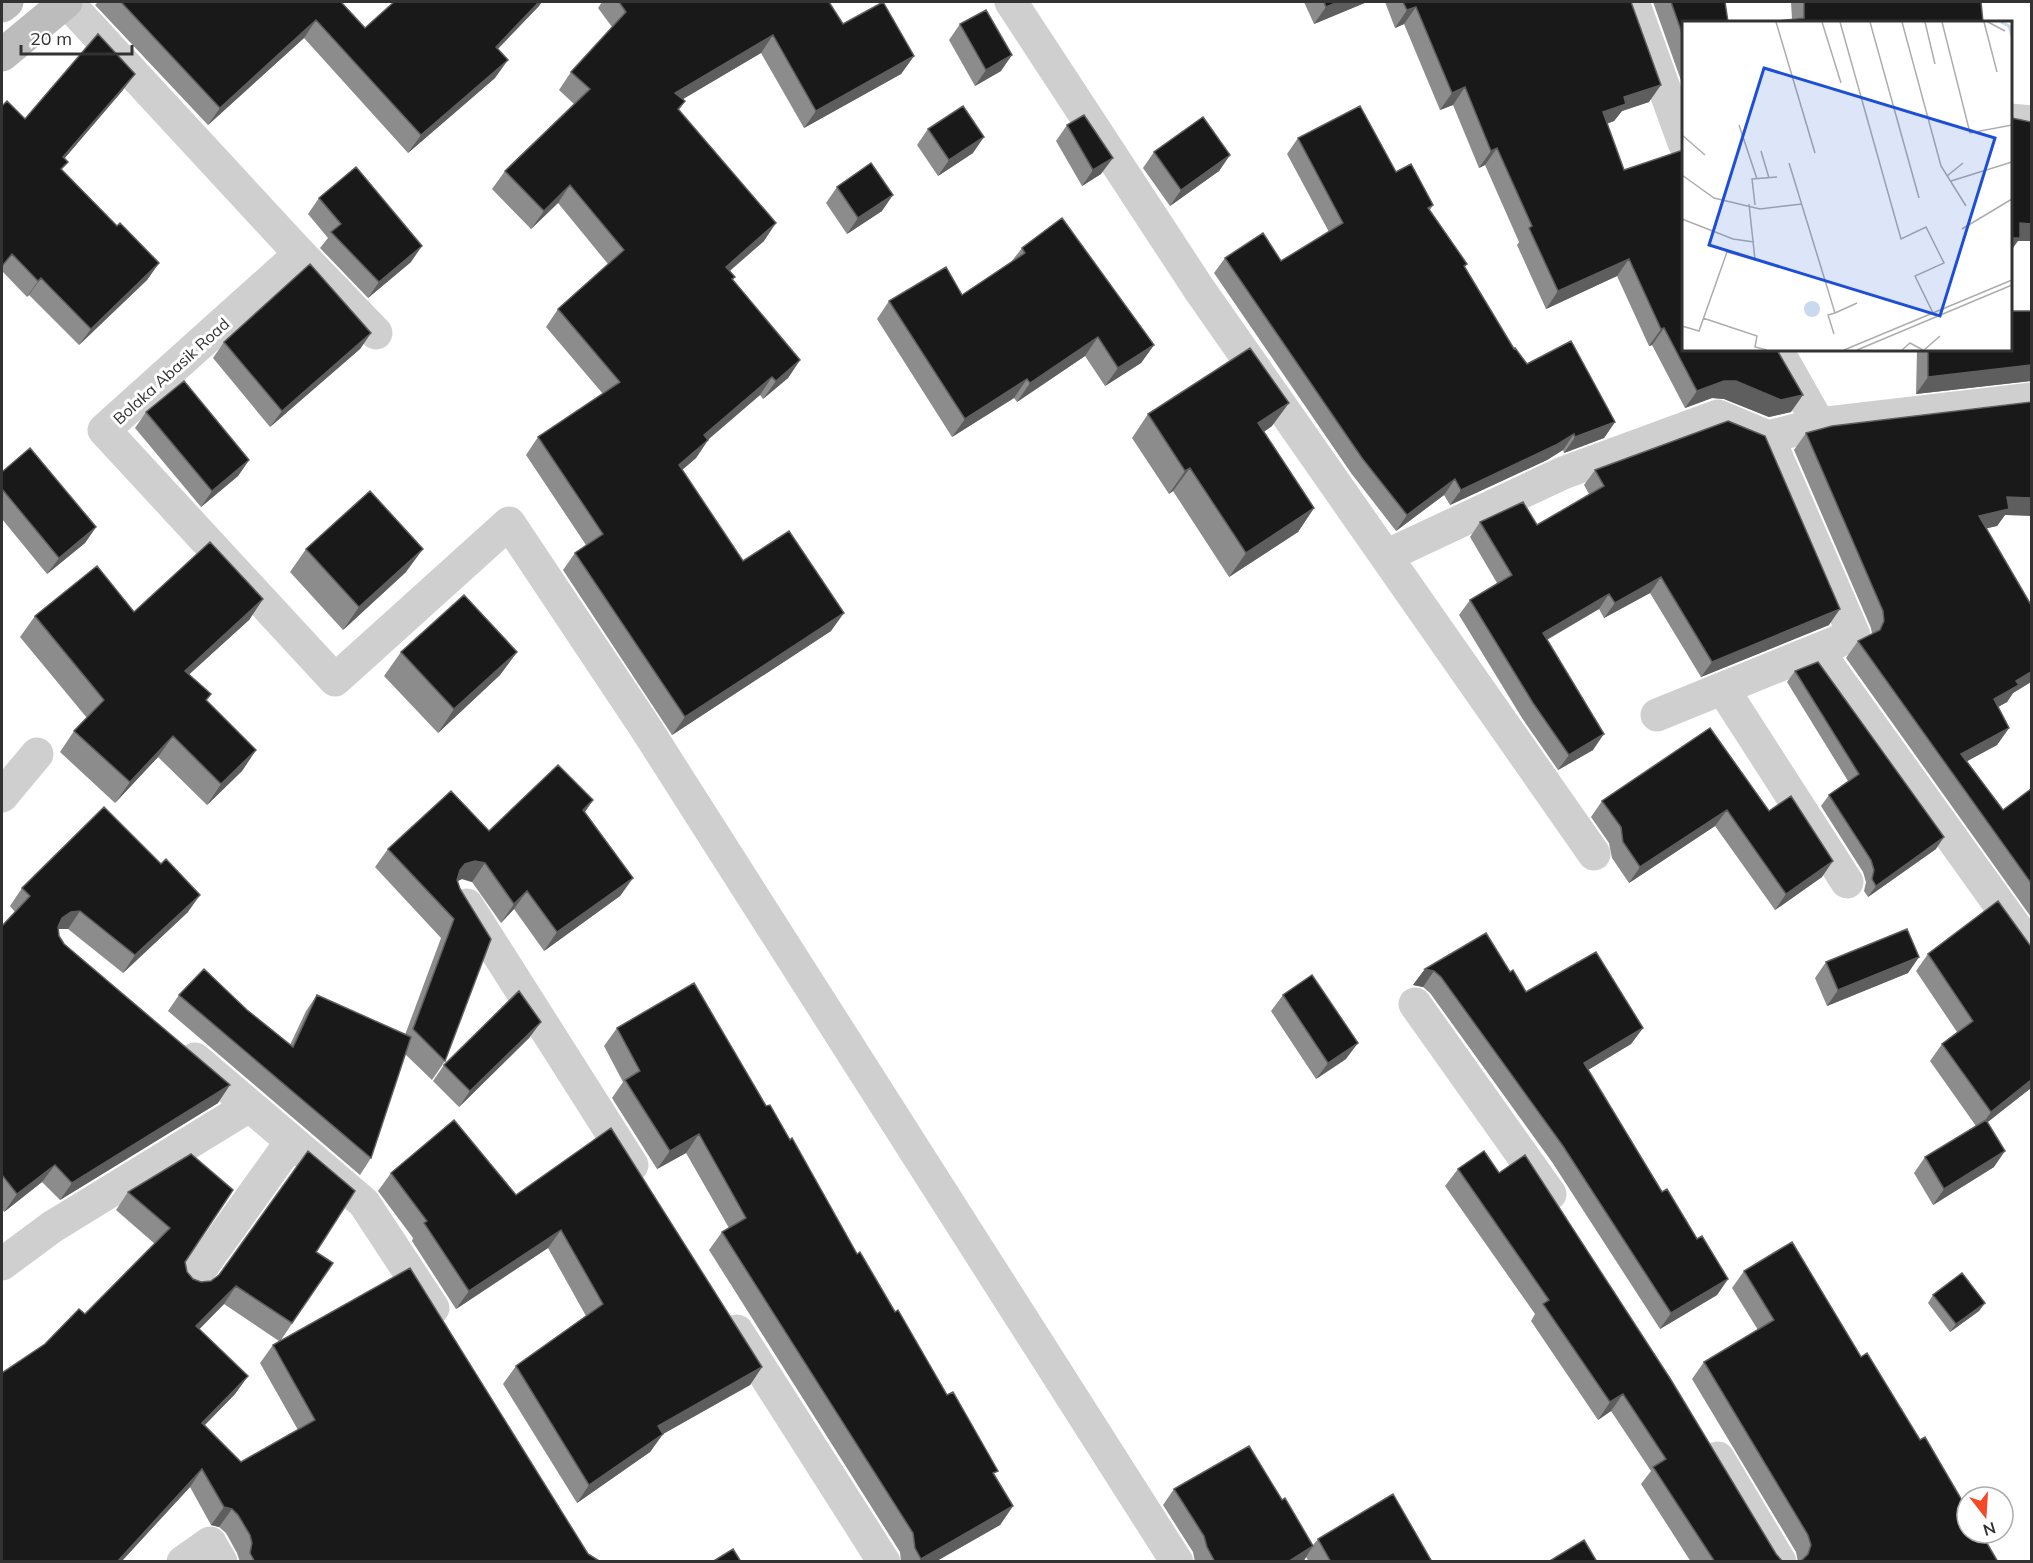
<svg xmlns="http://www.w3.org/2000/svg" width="2033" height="1563" viewBox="0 0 2033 1563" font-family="Mulish,sans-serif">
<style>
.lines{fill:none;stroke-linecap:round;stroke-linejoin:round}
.street{stroke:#cfcfcf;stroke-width:33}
.secondary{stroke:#bcbcbc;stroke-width:33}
.wall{fill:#8c8c8c;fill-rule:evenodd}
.shaded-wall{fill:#5e5e5e}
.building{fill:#191919;stroke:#5e5e5e;stroke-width:1.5}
.labels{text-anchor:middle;stroke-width:6;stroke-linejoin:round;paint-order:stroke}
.street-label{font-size:16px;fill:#323232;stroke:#fff}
.inset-river{fill:none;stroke:#cad9f0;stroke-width:3}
.inset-road{fill:none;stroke:#adadad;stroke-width:1.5}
.view{fill:#1d4ed8;fill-opacity:0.15;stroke:#1d4ed8;stroke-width:3}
.inset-edge{fill:none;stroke:#323232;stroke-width:3}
</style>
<rect width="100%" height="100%" fill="#fff"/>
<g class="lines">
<path class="street" d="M67,2l233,252 -196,176 231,250 174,-157 136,204 532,835
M1011,2l188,287 395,565
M1633,2l51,141
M2010,120l22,2
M300,254l76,79
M1777,350l42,74
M1386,556l177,-83 155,-57 50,21 51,-13 213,-25
M1817,650l215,300
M1723,689l124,193
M1657,715l197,-80 -86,-198
M2,796l35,-42
M467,905l165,260
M1415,1004l135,190
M195,1059l169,144 69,105
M2,1264l50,-37 197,-121
M191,1282l100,-140
M737,1331l147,231
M1718,1458l62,104
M183,1562l27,-19 11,19"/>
<path class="secondary" d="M2,6l5,-4
M2,55l64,-53"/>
</g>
<path class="wall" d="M98,2h243l24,26 174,-22 -41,43 -3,29 -87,75 -104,-115 -96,87 -113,-120z
M602,2h227l14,22 71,32 -13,18 -97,54 -43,-75 -79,46 3,2 -6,9 85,131 -34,30 5,6 -2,3 67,80 -12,18 -25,21 -3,-4 -52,45 -12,18 -14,12 61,91 88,70 -159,104 -109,-165 12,-17 11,-8 -60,-90 12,-18 65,-43 -57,-67 12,-18 50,-45 -50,-61 -27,26 -39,-40 13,-18 69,-67 -15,-14 12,-18 41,-45 -14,-19z
M1304,2h63l-53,22z
M1385,2h246l18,100 -27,9 -8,10 -7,3 17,46 167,242 -22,5 -45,-18 -12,-1 -27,10 -33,-63 -3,1 -32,-70 -71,33 -29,-64 2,-3 -34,-77 -6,3 -26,-63 -13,5 -36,-86 -9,4z
M1653,2h72l-42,20v64z
M1791,2h190l-189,17z
M960,24l41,47 -26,15 -26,-46z
M123,90l-59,69 -2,12 55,55 42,37 -12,17 -68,65 -50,-50 -2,2 -25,-26v-165l23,13z
M1067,125l34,49 -19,12 -26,-45z
M928,129l45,24 -35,23 -21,-31z
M1298,138l98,34 37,33 -3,5 37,54 -2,3 49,82 13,15 88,58 -11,16 -40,15 -1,-3 -16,10 -97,45 -6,-10 -48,36 -45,-58 -137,-200 11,-15 56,3 48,-29 -42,-78z
M1154,152l76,3 -11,16 -49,35 -27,-38z
M837,187l45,24 -35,23 -21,-31z
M319,198l92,64 -43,36 -48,-50 8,-10 -20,-24z
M1022,248l132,97 -13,18 -36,23 -20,-30 -68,46 -3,-4 -62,39 -75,-118 12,-18 73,-6 49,-33z
M2031,311v70l-115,13 1,-44h93z
M371,333l-11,16 -90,78 -57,-69 11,-16z
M146,412l103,48 -11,16 -37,31 -66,-79z
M1148,414l124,12 -8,6 50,76 -16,24 -69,45 -56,-86 -4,3 -37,-56z
M1806,433l199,82 -8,11 -11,2 45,77v77l-18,11 -6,9 -9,5 11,21 -12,17 -30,16 36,49 28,-21v128l-185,-259 12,-17 14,-7 -1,-6 -77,-178z
M1595,470l234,155 -128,52 -51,-84 -46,25 -5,-9 -52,31 46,110 -35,20 -36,-52 -63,-103 11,-15 27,-17 -27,-46 10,-15 57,3 52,-31 -5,-9z
M2,472l94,55 -11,16 -38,31 -45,-55z
M306,549l100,23 -63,58 -53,-58z
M263,599l-14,21 -60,54 18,27 49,49 -14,21 -35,34 -49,-48 -43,46 -55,-51 14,-21 13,-13 -67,-81 15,-21 99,-4z
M401,652h116l-17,23 -62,58 -54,-57z
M1795,671l141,178 -68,48 -4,-6 2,-9 -3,-10 -42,-66 8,-11 19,-14 -61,-99z
M593,800l-8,12 48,66 -13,18 -76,55 -30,-42 -13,14 -29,-41 -10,-3 -4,2 -13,180 -13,19 -27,-26 -34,104 -11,17 -192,-164 11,-16 68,15 43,35 16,-34 11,-16 88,40 36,-97 -66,-71 13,-18 101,-18z
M1602,801l167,10 53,66 -47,33 -60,-84 -86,57 -17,-25 -3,-15 -18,-26z
M22,888l166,24 -65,61 -55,-44h-10l1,7 5,8 154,159 -158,97 -18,-18 -38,30 -2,-4v-282l13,-14 -5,-6z
M2029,944l2,144 -44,34 7,45 -61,38 -19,-32 11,-16 51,-31 -46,-65 12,-17 15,-12 -41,-61 12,-17z
M1919,957l-11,16 -81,33 -12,-28 11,-16z
M1425,969l85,3 16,20 117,36 -12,16 -43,26 74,122 66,87 -11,16 -57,34 -108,-167 -122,-169 -7,-6 -10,-2z
M1283,995l63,64 -30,20 -45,-68z
M541,1022l-12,16 -70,69 -26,-26 11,-16z
M617,1028l149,78 24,34 67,114 90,141 66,111 -13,19 -65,37h-34l-1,-10 -191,-302 13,-18 7,-4 -43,-75 -29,16 -45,-71 11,-16 -19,-36z
M191,1154l-6,108 2,10 6,7 8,3 10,-1 105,-29 17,11 -52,77 307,214 13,8h-361l-3,-9 -11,-20 -7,-6 -8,-2 -21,-38 -69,75h-119l43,-218 40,-30 70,-70 -39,-34 12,-18zM224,1304l55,37 -6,4 -13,18 38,67 -57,32 -36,-37 30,-31 13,-18 -49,-47z
M1458,1169l41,4 277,381 6,7 3,1h-94l-50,-78 10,-13 -40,-60 -13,9 -67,-99 4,-7 -90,-128z
M391,1173l125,22 246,172 -12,18 -87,49 -13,18 -73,51 -74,-119 13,-18 70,-50 -38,-68 -92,61 -44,-68 1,-3 -35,-47z
M1744,1271l117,86 59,83 78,122h-200l-2,-10 -104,-173 12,-17 54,-32 -26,-42z
M1933,1295l52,8 -6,8 -29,21 -22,-29z
M1174,1489l108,11 31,45 5,-6 114,23h-123l-3,-5 -3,5h-108l-2,-10 -30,-47z"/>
<path class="shaded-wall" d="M539,2h3l-3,4 -56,58 13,-17z
M1338,2h29l-53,22 12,-17z
M1416,7l-12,17 -9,4 12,-18z
M316,20l-12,18 -96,87 12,-17z
M773,35l-12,18 -98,58 12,-18z
M1012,55l-11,16 -26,15 11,-16z
M914,56l-13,18 -97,54 12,-17z
M508,60l-13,18 -87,75 13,-18z
M135,74l-12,16 -72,84 12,-17z
M1661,85l-12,17 -27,9 -8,10 -23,8 12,-17 21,-15z
M1465,87l-12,18 -13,5 12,-17z
M984,137l-11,16 -35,23 11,-16z
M1497,148l-12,17 -6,3 12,-17z
M1230,155l-11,16 -49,35 11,-16z
M1113,158l-12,16 -19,12 11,-16z
M570,185l-12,18 -27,26 13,-18z
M893,195l-11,16 -35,23 11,-16z
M776,223l-12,18 -50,43 12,-17z
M2020,223l11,1v17h-13l-8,11v-14z
M422,246l-11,16 -43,36 11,-16z
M1629,259l-12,17 -71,33 12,-18z
M159,263l-12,17 -68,65 12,-16z
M41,278l-12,17 -2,2 11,-16z
M1664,328l-12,17 -3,1 12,-17z
M371,333l-11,16 -90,78 12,-16z
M1098,337l-13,19 -68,46 13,-19z
M1154,345l-13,18 -36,23 13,-18z
M800,360l-12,18 -25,21 13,-18z
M2031,365v16l-115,13 12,-17z
M772,377l-12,18 -68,58 12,-18z
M1027,379l-13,19 -62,39 13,-18z
M1724,381h12l67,14 -12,17 -22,5 -45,-18 -12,-1 -27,10 12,-17z
M1289,403l-17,23 -31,21 17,-24z
M1615,422l-11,16 -40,15 11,-16z
M1574,434l-11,16 -16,10 -97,45 11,-15z
M708,440l-12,18 -29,25 12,-18z
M249,460l-11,16 -37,31 11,-16z
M1190,468l-17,23 -4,3 16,-23z
M1455,479l-11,16 -48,36 11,-16z
M2007,497l24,1v18l-26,-1 -8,11 -30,7 12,-17z
M1314,508l-16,24 -69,45 17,-24z
M96,527l-11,16 -38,31 12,-16z
M423,549l-17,23 -63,58 16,-23z
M1661,577l-11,16 -46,25 11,-15z
M1609,594l-10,15 -67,39 11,-15z
M263,599l-14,21 -78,71 14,-20z
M1840,609l-11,16 -128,52 11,-15z
M844,613l-13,18 -159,104 13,-18z
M517,652l-17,23 -62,58 16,-24z
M2031,672v10l-18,11 -6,9 -25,14 12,-17 22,-18z
M2009,728l-12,17 -48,26 12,-17z
M1604,734l-11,16 -35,20 11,-15z
M173,736l-15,21 -43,46 15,-21z
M256,750l-14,21 -35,34 14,-21z
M593,800l-13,19 3,-9z
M1727,810l-12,16 -86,57 11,-16z
M1944,837l-8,12 -68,48 8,-11z
M475,861l10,2 -13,19 -10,-3 -9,4 7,-13 5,-6z
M1833,861l-11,16 -47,33 11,-16z
M633,878l-13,18 -76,55 13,-19z
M527,891l-13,18 -13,14 13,-19z
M200,895l-12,17 -65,61 12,-18z
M80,911l-12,18h-10l-9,6 13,-17 9,-6z
M1919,957l-11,16 -81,33 11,-16z
M1425,969l9,2 -11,16 -10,-2z
M541,1022l-12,16 -70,69 11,-16z
M1643,1028l-12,16 -58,35 11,-16z
M1358,1043l-12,16 -30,20 12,-16z
M2031,1080v8l-52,41 12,-17z
M230,1085l-12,18 -158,97 12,-17z
M699,1134l-13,19 -29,16 13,-18z
M2005,1151l-11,16 -61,38 11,-16z
M55,1165l-13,17 -38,30 13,-18z
M561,1230l-13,18 -92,61 13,-18z
M1728,1279l-11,16 -57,34 11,-16z
M236,1286l-12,18 -40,41 12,-19z
M1985,1303l-6,8 -29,21 6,-8z
M762,1367l-12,18 -87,49 -13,18 -73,51 12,-18 69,-59z
M248,1376l-13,18 -46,47 13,-18z
M1623,1394l-12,17 -13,9 12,-18z
M202,1469l-12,18 -69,75h-4z
M1013,1506l-13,19 -65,37h-16l2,-3z
M224,1507l8,2 -13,18 -8,-2z
M1313,1546l-10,16h-15z"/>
<path class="building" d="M121,2h220l24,26 29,-26h145l-43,45 12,13 -87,75 -105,-115 -96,88z
M619,2h210l14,22 40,-22 31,54 -98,55 -43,-76 -98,58 10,8 -7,8 98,114 -50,44 9,10 -3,2 68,81 -24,21 -4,-4 -68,58 4,5 -29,25 64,96 46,-30 55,82 -159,104 -110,-164 28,-19 -65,-97 82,-55 -62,-73 66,-59 -54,-65 -26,26 -39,-40 85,-82 -19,-17 55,-60z
M1324,2h14l-12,5z
M1403,2h228l30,83 -37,12 2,7 -23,8 21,58 59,-20v200h94l26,45 -22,5 -45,-19h-12l-27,10 -33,-63 -3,1 -32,-70 -71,32 -29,-63 3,-2 -35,-78 -6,3 -26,-64 -13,6 -36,-86 -9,3z
M1671,2h54l3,20h-45v14z
M1804,2h177l2,20h-213l34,-4z
M986,10l26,45 -26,15 -26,-46z
M98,34l37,40 -72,83 5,5 -7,7 56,57 3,-3 39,40 -68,66 -50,-51 -3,3 -26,-27 -10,12v-160l5,-5 18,18z
M963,106l21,31 -35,23 -21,-31z
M1360,106l36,66 15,-8 22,41 -5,3 39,56 -3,2 50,83 1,-1 12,16 44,-23 44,81 -40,15 -1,-3 -16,10 -97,46 -6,-11 -48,36 -45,-57 -137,-200 38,-25 18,28 62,-38 -45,-85z
M1084,115l29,43 -20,12 -26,-45z
M1203,117l27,38 -49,35 -27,-38z
M2010,117l2,1 19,4v102l-11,-1v15h-10z
M871,163l22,32 -35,23 -21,-31z
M356,167l66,79 -43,36 -48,-50 10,-8 -22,-26z
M1062,218l92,127 -36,23 -20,-31 -68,46 -3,-4 -62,40 -76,-118 57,-34 16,28 63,-42 -3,-5z
M310,264l61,69 -89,78 -58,-69z
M2010,311h21v54l-103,12v-27h82z
M1250,348l39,55 -31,20 56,85 -68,45 -56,-85 -5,3 -37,-57z
M184,381l65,79 -37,31 -66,-79z
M2031,402v96l-24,-1 2,12 -30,7 52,89v67l-15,9 3,4 -25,14 15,29 -48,26 42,56 28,-21v94l-173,-242 22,-11 4,-9 -1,-10 -77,-178 26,-7z
M1728,421l37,15 75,173 -128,53 -51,-85 -46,26 -6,-9 -66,39 61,101 -35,21 -36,-52 -63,-103 42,-25 -32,-53 43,-20 14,23 67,-39 -9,-16z
M30,448l66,79 -37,31 -57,-69v-17z
M370,491l53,58 -64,58 -53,-58z
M210,542l53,57 -78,72 26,23 -5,6 50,50 -35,34 -48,-48 -43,46 -56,-51 30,-31 -69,-84 62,-50 37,46z
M464,595l53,57 -63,57 -53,-57z
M1818,662l126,175 -68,49 -4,-7 2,-9 -3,-10 -42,-65 30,-21 -64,-103z
M1710,728l59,83 22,-15 42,65 -47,33 -59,-84 -87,57 -17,-25 -2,-15 -19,-26z
M558,765l35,35 -10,10 50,68 -76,54 -30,-41 -13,13 -29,-41 -10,-2 -10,3 -5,6 -3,10 3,9 31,50 -46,122 -32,-32 41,-110 -66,-70 63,-58 38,40z
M104,807l57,57 5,-5 34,36 -65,60 -55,-44 -9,1 -9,6 -4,9 1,9 5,8 166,141 -158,98 -17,-18 -38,29 -15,-19v-249l28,-30 -8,-8z
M1998,901l31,43 2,2v134l-40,32 -49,-68 31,-23 -45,-67z
M1907,929l12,28 -81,33 -12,-28z
M1486,933l24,39 3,-2 13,22 70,-40 47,76 -59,35 78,129 5,-3 30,50 5,-3 26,43 -57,34 -108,-167 -122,-169 -7,-6 -9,-2z
M204,969l43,41 46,37 24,-52 94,42 -40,121 -192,-163z
M1312,975l46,68 -30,20 -45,-68z
M694,983l72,123 4,-1 20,35 2,-2 65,116 3,-2 35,60 3,-2 49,85 6,-3 45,79 -5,2 20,33 -92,53 -6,-11 -2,-15 -191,-301 24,-14 -47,-84 -29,17 -45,-71 15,-9 -23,-43z
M519,991l22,31 -71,69 -26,-26z
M454,1120l62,75 95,-67 151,239 -104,59 5,8 -74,51 -73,-119 87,-62 -42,-74 -92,61 -45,-68 3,-2 -36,-48z
M1986,1120l19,31 -61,38 -19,-32z
M308,1151l47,40 -39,61 17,11 -41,60 -56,-37 -40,40 52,50 -46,47 39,39 74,-42 -42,-75 137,-77 178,286 13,8h-346l-5,-9 2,-10 -2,-8 -12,-20 -6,-6 -8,-2 -22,-38 -85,93h-115v-189l43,-29 34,-35 6,5 85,-86 -42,-36 63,-38 42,36 -48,72 2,10 6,7 8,3 10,-1 8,-6z
M1484,1151l15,22 26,-18 146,225 105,174 6,7 3,1h-70l-62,-95 13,-8 -43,-65 -13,8 -67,-98 6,-4 -91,-131z
M1792,1242l69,115 6,-4 53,87 5,-3 42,72v24h14l17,29h-198l8,-8 3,-9 -3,-10 -104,-173 70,-42 -30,-49z
M1962,1273l23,30 -29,21 -23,-29z
M1249,1446l33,54 3,-2 28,48 -25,16h-73l-8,-15 -3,-11 -30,-47z
M1393,1494l39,68h-101l-13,-23z
M1584,1540l13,22h-49z
M733,1549l8,13h-29z"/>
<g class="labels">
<g class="street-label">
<text transform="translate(171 371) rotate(-42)" y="6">Bolaka Abasik Road</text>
</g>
</g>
<g transform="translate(1682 21)">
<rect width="330" height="330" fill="#fff"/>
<path d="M122 288a8 8 0 1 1 16 0a8 8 0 1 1-16 0Z" fill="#cad9f0"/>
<path class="inset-river" d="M319,1l8,4 3,10"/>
<path class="inset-road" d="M94,1l39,131M140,1l19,61M158,1l61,217 25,-12 18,36 -29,13 18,37M188,1l49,176M220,1l39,144 25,40M243,1l10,42M260,1l28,111 42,-8M302,1l13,50M306,1l17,9M57,104l18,54M0,114l23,20M79,130l8,27M107,142l46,150 -7,2 6,19M0,154l32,23 46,11 42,-5M265,155l16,-13M269,160l61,-19M73,184l-3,-26 25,-2M0,198l51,20 21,3M280,208l50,-30M153,292l22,-10M21,297l54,18 -2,11 12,3M0,305l17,5 28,-79 28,8 -6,-56M162,329l168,-70M175,329l155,-65M220,329l8,-7 13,7M242,329l16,-14"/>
<path class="view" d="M82,47l231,70 -55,178 -231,-71z"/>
<rect width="330" height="330" class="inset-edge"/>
</g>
<rect width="2033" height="1563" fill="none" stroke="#323232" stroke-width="6"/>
<g transform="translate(1985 1515) rotate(163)"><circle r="28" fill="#ffffff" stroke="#adadad" stroke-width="1.5"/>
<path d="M0-4.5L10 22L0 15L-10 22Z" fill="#f34929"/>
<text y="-9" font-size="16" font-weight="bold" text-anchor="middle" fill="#323232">N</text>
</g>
<path d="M21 45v9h111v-9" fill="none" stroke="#323232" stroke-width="3"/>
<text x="30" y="45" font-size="18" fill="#323232" stroke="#ffffff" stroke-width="4.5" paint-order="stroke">20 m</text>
</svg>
